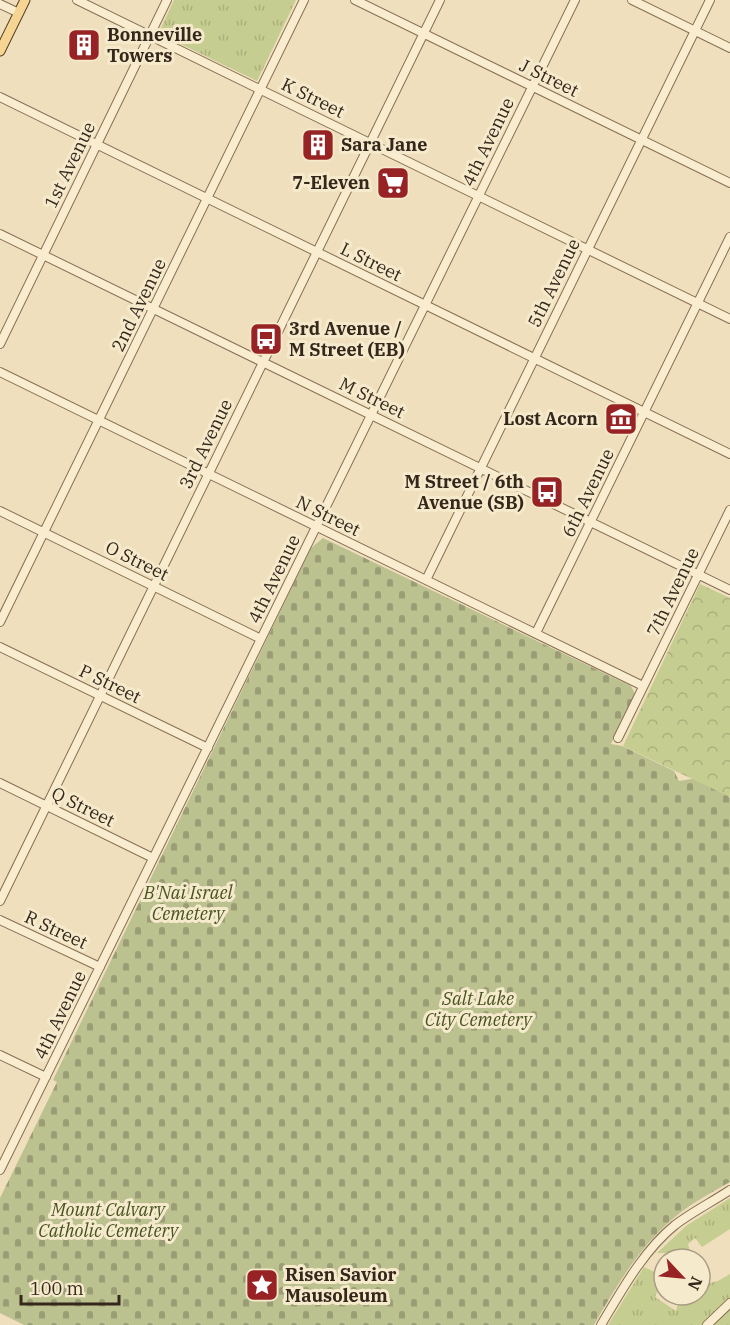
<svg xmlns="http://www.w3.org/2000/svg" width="730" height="1325" viewBox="0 0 730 1325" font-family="'IBM Plex Serif',serif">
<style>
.grass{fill:url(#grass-tufts)}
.cemetery{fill:url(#cemetery-stones)}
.park{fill:url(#park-crowns)}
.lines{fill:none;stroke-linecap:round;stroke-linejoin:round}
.minor-casing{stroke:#876f55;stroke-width:10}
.major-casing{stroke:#543d2a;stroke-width:11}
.minor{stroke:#faedcf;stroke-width:8}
.major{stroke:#f5d591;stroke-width:9}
.labels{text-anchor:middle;stroke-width:6;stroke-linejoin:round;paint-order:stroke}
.poi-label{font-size:18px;font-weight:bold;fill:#35271b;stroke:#f6eacc;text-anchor:start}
.street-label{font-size:18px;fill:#35271b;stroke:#f6eacc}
.park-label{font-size:18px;font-style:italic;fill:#475320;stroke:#f6eacc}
</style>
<defs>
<pattern id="grass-tufts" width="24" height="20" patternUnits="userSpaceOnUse" patternTransform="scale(1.5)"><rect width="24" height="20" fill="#c6cd90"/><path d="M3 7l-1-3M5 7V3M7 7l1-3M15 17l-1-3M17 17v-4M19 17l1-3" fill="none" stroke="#abb07c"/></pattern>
<pattern id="cemetery-stones" width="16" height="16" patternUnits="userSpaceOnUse" patternTransform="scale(1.5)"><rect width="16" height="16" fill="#bcc190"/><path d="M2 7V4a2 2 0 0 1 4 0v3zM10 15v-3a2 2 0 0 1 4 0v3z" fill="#9a9d75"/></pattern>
<pattern id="park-crowns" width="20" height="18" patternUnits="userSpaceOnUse" patternTransform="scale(1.5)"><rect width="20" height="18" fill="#c6cd90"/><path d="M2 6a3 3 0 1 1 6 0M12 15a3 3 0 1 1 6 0" fill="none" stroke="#abb07c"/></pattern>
</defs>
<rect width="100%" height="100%" fill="#efdfbc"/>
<path class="grass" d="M174,0h122l-39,81 -97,-47 -1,-2z
M730,1198v31l-28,18 -7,-9 -7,6 2,7 -3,5 2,3h-20l-4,-6h-8l29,-27z
M644,1267l19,9 -8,21 21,14 4,-16h20v-10l18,-4 12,-7v51h-122z"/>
<path class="cemetery" d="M323,538l308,148 4,8 -24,50 11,2 52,25 5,10 18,-3 19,6 14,14v384c-19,11 -39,21 -55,35 -35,29 -59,69 -81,108h-570l-24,-12v-115l57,-116 -4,-2 258,-532z"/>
<path class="park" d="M700,584l30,14v199l-107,-51z"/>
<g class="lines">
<g class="minor-casing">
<path id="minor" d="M77,0l653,319
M355,0l375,183
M632,0l98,48
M0,4l19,9
M0,97l730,357
M0,234l730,356
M0,344l167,-344
M0,372l643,314
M0,511l261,128
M426,580l284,-580
M0,622l304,-622
M536,633l194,-396
M0,647l208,101
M618,738l112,-228
M0,783l153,75
M0,901l440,-901
M0,920l100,47
M0,1055l46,22
M0,1170l575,-1170
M601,1325c21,-35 42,-74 74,-100 17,-13 37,-23 55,-35
M707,1325l23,-22"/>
</g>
<g class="major-casing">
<path id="major" d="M0,51l25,-51"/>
</g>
<use href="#minor" class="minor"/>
<use href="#major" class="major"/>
</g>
<defs>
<g id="building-square" transform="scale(1.725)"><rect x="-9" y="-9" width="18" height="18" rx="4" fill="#982325" stroke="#f6eacc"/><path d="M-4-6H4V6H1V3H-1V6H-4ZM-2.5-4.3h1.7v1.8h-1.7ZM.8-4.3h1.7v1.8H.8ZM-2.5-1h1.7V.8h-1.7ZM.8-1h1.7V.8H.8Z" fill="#fff"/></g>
<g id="supermarket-square" transform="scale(1.725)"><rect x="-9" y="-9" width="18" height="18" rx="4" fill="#982325" stroke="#f6eacc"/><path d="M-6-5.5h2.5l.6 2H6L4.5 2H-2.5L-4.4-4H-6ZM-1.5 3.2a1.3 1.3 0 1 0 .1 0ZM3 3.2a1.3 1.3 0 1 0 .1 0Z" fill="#fff"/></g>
<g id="bus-square" transform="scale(1.725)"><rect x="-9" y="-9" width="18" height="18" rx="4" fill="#982325" stroke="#f6eacc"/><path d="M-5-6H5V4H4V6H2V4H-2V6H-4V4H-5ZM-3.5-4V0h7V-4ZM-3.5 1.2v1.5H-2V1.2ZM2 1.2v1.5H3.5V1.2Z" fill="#fff"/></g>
<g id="museum-square" transform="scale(1.725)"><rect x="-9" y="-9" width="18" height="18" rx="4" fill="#982325" stroke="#f6eacc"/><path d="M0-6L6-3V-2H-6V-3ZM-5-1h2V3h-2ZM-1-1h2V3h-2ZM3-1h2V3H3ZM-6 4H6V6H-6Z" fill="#fff"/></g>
<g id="sight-square" transform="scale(1.725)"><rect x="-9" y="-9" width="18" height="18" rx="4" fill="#982325" stroke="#f6eacc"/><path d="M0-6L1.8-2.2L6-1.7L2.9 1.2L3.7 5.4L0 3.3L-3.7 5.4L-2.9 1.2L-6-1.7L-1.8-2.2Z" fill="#fff"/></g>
</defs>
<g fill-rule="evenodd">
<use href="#building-square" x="84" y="45"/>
<use href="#building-square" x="318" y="145"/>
<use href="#supermarket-square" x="393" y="183"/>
<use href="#bus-square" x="266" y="339"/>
<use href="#museum-square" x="621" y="419"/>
<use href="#bus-square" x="547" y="492"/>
<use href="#sight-square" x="262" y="1285"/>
</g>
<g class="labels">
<g class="poi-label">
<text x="107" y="41">Bonneville<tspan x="107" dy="21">Towers</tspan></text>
<text x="341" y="151">Sara Jane</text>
<text x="370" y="189" text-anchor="end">7-Eleven</text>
<text x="289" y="335">3rd Avenue /<tspan x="289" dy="21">M Street (EB)</tspan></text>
<text x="598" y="425" text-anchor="end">Lost Acorn</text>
<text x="524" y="488" text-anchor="end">M Street / 6th<tspan x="524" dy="21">Avenue (SB)</tspan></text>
<text x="285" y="1281">Risen Savior<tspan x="285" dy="21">Mausoleum</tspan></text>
</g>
<g class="street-label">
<text transform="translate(549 78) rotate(26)" y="6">J Street</text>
<text transform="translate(313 98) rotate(26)" y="6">K Street</text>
<text transform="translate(488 142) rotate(-64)" y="6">4th Avenue</text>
<text transform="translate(70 165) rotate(-64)" y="6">1st Avenue</text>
<text transform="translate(371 262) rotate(26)" y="6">L Street</text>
<text transform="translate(554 283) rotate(-64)" y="6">5th Avenue</text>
<text transform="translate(139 305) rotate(-64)" y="6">2nd Avenue</text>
<text transform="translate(372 398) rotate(26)" y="6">M Street</text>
<text transform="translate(206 444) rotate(-64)" y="6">3rd Avenue</text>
<text transform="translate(588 493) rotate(-64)" y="6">6th Avenue</text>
<text transform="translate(328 516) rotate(26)" y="6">N Street</text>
<text transform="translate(137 561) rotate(26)" y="6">O Street</text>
<text transform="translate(274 579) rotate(-64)" y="6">4th Avenue</text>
<text transform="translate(673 592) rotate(-64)" y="6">7th Avenue</text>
<text transform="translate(110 684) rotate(26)" y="6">P Street</text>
<text transform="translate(83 807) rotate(26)" y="6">Q Street</text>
<text transform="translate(56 930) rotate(25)" y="6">R Street</text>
<text transform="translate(60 1015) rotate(-64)" y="6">4th Avenue</text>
</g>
<g class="park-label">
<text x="188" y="899">B'Nai Israel<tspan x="188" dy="21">Cemetery</tspan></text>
<text x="478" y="1005">Salt Lake<tspan x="478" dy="21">City Cemetery</tspan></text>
<text x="108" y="1216">Mount Calvary<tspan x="108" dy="21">Catholic Cemetery</tspan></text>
</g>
</g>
<g transform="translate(682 1277) rotate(116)"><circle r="28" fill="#f6eacc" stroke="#a99c85" stroke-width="1.5"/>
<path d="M0-4.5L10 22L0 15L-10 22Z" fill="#982325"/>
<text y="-9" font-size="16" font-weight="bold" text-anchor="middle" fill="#35271b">N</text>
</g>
<path d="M21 1295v9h98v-9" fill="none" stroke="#35271b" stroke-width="3"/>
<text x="30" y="1295" font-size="18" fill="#35271b" stroke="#f6eacc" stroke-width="4.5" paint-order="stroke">100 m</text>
</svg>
